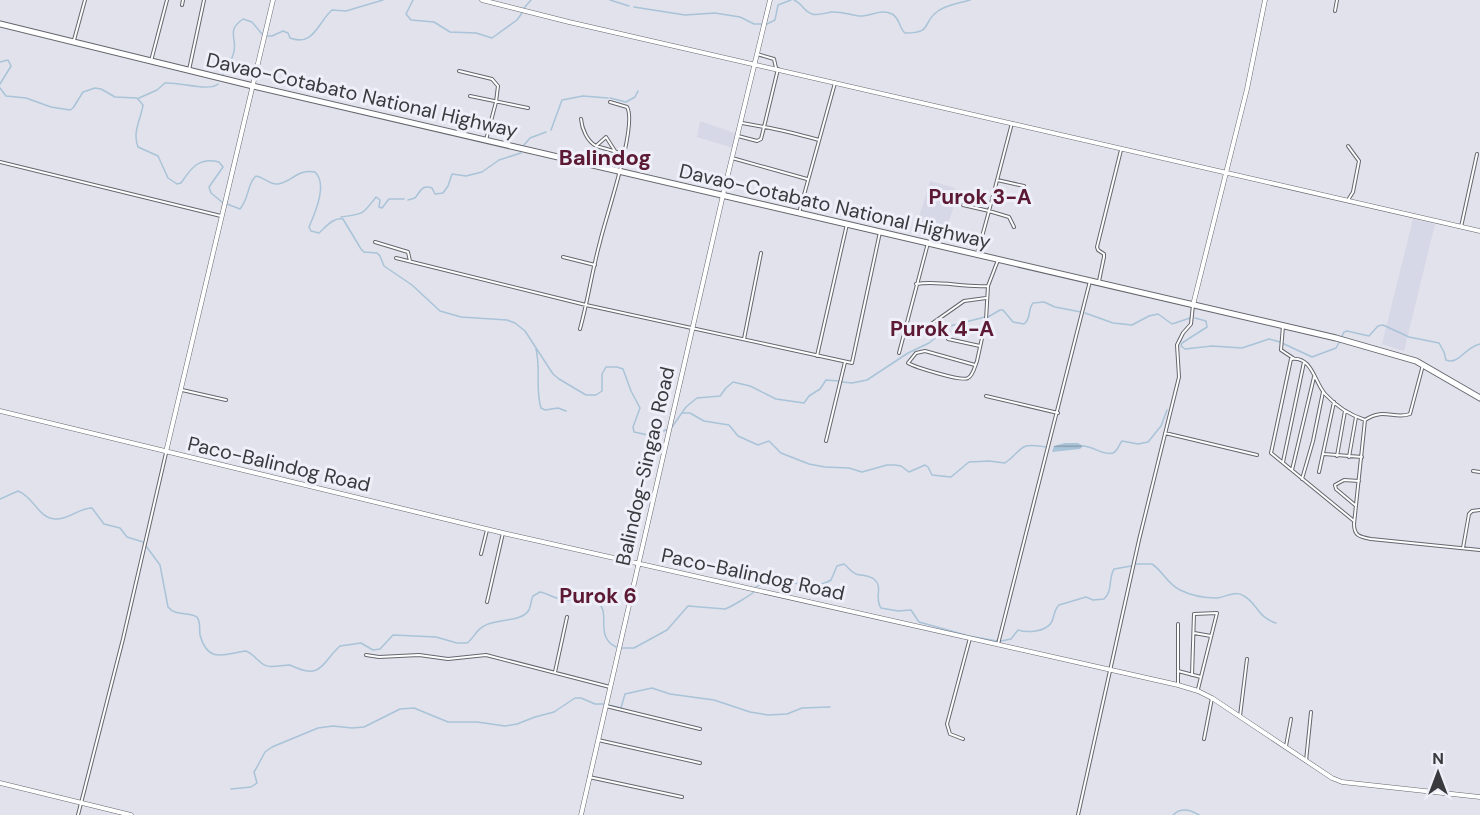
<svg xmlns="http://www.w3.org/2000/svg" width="1480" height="815" viewBox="0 0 1480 815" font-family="'DM Sans',sans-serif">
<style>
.built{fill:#d6d7e7}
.water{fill:url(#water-rules)}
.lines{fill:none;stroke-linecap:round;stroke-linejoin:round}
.stream{stroke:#a9c3d8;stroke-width:1.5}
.street-casing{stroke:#65666e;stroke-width:4}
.secondary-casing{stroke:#65666e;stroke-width:5}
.highway-casing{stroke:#65666e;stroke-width:7}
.street{stroke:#fff;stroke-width:2}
.secondary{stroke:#fff;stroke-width:4}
.highway{stroke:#fff;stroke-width:5}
.labels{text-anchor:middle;stroke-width:6;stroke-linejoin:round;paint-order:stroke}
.street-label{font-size:20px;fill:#3a3a3e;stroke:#efeff9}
.neighbourhood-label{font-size:21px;font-weight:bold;fill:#5b1933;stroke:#efeff9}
.quarter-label{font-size:22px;font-weight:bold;fill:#5b1933;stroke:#efeff9}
</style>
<defs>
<pattern id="water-rules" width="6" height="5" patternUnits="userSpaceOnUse" patternTransform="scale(1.5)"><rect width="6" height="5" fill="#a9c3d8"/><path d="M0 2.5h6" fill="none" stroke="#8b9fb1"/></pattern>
</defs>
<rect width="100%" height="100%" fill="#e1e2eb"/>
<path class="built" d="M700,121l37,13 -4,14 -36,-11z
M930,181l25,7 -2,8 4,1 -14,42 -28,-9z
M1413,219l22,5 -31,127 -22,-7z"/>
<path class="water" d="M1065,443h13l5,3 -3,3 -28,3 2,-6z"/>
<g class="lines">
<path class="stream" d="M413,0l-7,14 5,6 23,2 16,10 26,1 16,5 25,-18 5,-7
M610,0l19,6
M794,0c8,3 10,12 18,14 6,2 13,-1 19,-2 10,-1 19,3 28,4 11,1 22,-8 33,-2 8,4 7,14 13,19 29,0 16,-10 33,-22 8,-6 22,-8 32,-11
M634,7l51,8 30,-2 25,4 14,7h8
M524,8l7,-8
M767,24l8,-4 3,-15 13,-5
M266,36h6l11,-5 5,2 2,5c24,9 28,-16 42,-28l14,1 37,-11
M0,62l8,-2 3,6 -11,18
M223,74c4,-7 10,-15 11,-23 3,-14 -8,-20 9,-32l9,3 10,12
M0,88l6,8 20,2 25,9 19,3 3,-2 10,-16 12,-4 6,1 14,8 22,1 6,7c-2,14 -11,27 -5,42l20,9 10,22 9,6 4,-1c10,-15 18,-26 38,-21l4,5 -14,20 2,6 11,9
M139,98l18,-8 8,-7c16,-1 44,9 53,1
M610,98l16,4 9,-5 3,-6
M551,130l11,-30 21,-4 25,2
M524,145l6,-7 16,-6
M408,200l7,-2c5,-6 7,-14 17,-10l3,6 8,-1 5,-7 4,-12 14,2 16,-4 17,-12 22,-7
M227,204l13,5c10,-12 7,-26 16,-33 8,1 13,9 22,8 15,-2 18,-15 37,-12 13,12 0,41 -6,55l2,4 8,2c7,-6 14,-16 24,-14l18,30 3,3 13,1 3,3 4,10 28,19 28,26 21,6 46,3 8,3 10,8 28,43 6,5 27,16h10l6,-4v-17l4,-7h11l6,2 8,22 9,17 -7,19 1,5 19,4 15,-7
M341,217c23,-3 21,-2 35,-20l4,3 -1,7 3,1 7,-9h15
M1085,313l28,10 19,2 17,-9 9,-2 14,10 18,-6
M988,317l12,-7h3l10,12 11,2c8,-6 3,-14 9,-21l11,-1 11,5 26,5
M1195,318l11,3 1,6 -25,16 -1,3 4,3 27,-3 30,2 27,-9 11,3
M1342,336l2,-4 3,-1 22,5 9,-10 5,-1 26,12 30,6 5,9 2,8c13,5 18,-12 34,-16
M1282,343l30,14 24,-9 4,-7
M536,349c5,20 -1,40 5,59l4,2 13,-2 8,3
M842,382l10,1 15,-3 41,-27 21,-10 21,-17 35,-9
M683,413h7l14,8 25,4 9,11 20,9 11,-4 12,12 28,11 16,3 24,1 13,4 25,-7h8l6,1 8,6 16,-7 3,2 4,8 19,2 18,-15 20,-1 16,2c19,-14 13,-21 41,-16
M672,427l14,-20 11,-9 23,-2 6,-8 7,-6 17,4 26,13 28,4 5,-7 11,-7 6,-9 13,1
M1082,446c10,-1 20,10 31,7 5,-2 6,-9 9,-12l16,3 10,-2 13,-16 6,-16
M0,499l18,-8c16,6 20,27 37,28 14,1 23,-11 37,-11l12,16 16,4 7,9 16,5
M146,546l14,19 8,42c8,10 20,4 29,10 4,6 2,11 3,18 8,29 24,19 46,16 6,2 7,5 12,9 10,11 20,5 32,5 32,16 31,-2 50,-19l21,-3 12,7 7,-1 13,-14 43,2 21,6h10c7,-5 9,-13 17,-17 12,-8 37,-3 45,-16 2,-5 2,-10 4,-14l7,-4c10,2 18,9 28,8 11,0 17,-5 28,1 17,11 -3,34 20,46
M1136,564h16c11,7 15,20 28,26 10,5 25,8 37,8 9,-1 18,-8 27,-2 14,8 13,21 32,27
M756,587c5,-4 7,-2 13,-2 5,0 9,-3 14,-3 16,1 34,7 48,-2l6,-14 7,-2c4,3 7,8 12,10 6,2 14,1 19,6 8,7 -1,19 6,28l17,3 13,-1 8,12 50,14 28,5
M1001,641l10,-2 7,-9c9,3 27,2 33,-7 4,-6 2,-12 8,-18l27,-8 7,3 11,-1c9,-8 4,-20 10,-30l17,-3
M622,648h12l33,-18 21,-24 37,3c6,-2 24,-13 29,-17
M608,705l13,3 4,-14 27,-6 18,6 44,6 36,12 18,3 19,-1 15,-6 28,-1
M231,789l20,-2 6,-4 -3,-11 3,-5 8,-15 7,-5 46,-19 15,-2 19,2 12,-1 36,-18 14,-1 34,14h29l28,4 12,-2 18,-7 19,-5 21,-14h6l14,6h9
M1173,815c8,-8 18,-5 26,0"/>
<g class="street-casing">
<path id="street" d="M182,5l1,-5
M1335,11l2,-11
M74,40l11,-40
M757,54l17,5 2,9
M151,61l16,-61
M778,69l-14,58c19,3 37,8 55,13
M189,70l15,-70
M459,71l33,8 6,7 -2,16 -10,38
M470,96l58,12
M581,119c1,10 6,22 15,27
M738,136l19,5 4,-2 3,-12 -22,-4
M615,151l-9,-14 -10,9 28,8
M732,158l75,21
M0,162l221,54
M997,180l27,6
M1348,200l5,-8 6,-31 -11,-15
M963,205l26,6 23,-88
M799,213l36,-130
M1461,227l16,-73
M375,242l33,10 2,9
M977,255l12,-44 20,6 5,10
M563,257l32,8
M396,258l190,47 266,58 28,-131
M1099,281l5,-24v-3l-6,-4 -1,-3 24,-97
M916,284c24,-4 47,4 72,2
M1283,326l-2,24 12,8
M580,329c8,-29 12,-58 20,-87 5,-23 38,-117 27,-135l-17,-5
M903,332l24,-5 37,-26 22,-3
M744,339l17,-86
M948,339l32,7
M899,353l29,-110
M817,356l30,-132
M975,365l-50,-14 -9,2 -8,10c7,4 54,19 60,15 5,-2 7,-12 9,-17l9,-41 2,-34 10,-26
M1423,365l-13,49c-16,6 -26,-7 -45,6l-11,104c0,12 6,13 17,15l109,11
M182,390l44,10
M986,396l72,17
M1165,433l92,22
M826,441l19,-79
M1324,454l38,3
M1337,456l8,-45
M1349,457l7,-40
M1283,462l21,-100
M1292,470l22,-93
M1473,471l7,1
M1319,472l15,-70
M1302,479l11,-38 10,-49
M1355,505l-19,-16 -1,-4 9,-5 15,1
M1354,521l-83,-68 20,-94c21,-3 23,22 34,35 11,12 25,21 40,26
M1463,548l6,-34 3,-3 8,-1
M481,554l6,-24
M487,602l16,-69
M1194,633l17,3
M998,644l92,-363
M366,655l13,2 40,-2 29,4 38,-4 124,32
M1178,671l23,6
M555,672l12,-55
M1192,675l2,-61 23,-1 -19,76
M1178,684v-60
M606,706l94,23
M1240,716l7,-57
M963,739l-13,-5 -3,-10 23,-86
M1204,739l8,-41
M598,740l102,23
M1286,746l5,-27
M1306,761l5,-49
M589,777l93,20
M78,815l45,-176 43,-186
M1078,815l61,-275 40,-163 -2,-32 6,-12 8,-9 2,-19"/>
</g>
<g class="secondary-casing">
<path id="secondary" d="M482,0l87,22 911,209
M1193,305l54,-216 18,-89
M0,411l503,122 675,152 20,6 14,7 120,80 10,4 138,15
M166,452l107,-452
M0,783l131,32
M581,815l142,-620 47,-195"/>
</g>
<g class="highway-casing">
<path id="highway" d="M0,24l253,62 1083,252 80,23 64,37"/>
</g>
<use href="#street" class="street"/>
<use href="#secondary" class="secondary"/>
<use href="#highway" class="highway"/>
</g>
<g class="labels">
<g class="street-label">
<text transform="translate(362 95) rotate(13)" y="7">Davao-Cotabato National Highway</text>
<text transform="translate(835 206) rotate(13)" y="7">Davao-Cotabato National Highway</text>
<text transform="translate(279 464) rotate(13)" y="7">Paco-Balindog Road</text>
<text transform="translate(645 466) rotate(-77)" y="7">Balindog-Singao Road</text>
<text transform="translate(753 574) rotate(12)" y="7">Paco-Balindog Road</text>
</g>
<g class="neighbourhood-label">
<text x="980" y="204">Purok 3-A</text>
<text x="942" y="336">Purok 4-A</text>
<text x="598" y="603">Purok 6</text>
</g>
<g class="quarter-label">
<text x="605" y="165">Balindog</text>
</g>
</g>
<g transform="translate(1438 773)" stroke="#efeff9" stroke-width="4.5" paint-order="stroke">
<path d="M0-4.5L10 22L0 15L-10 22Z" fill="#3a3a3e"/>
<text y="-9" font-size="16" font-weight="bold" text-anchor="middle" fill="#3a3a3e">N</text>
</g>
</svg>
